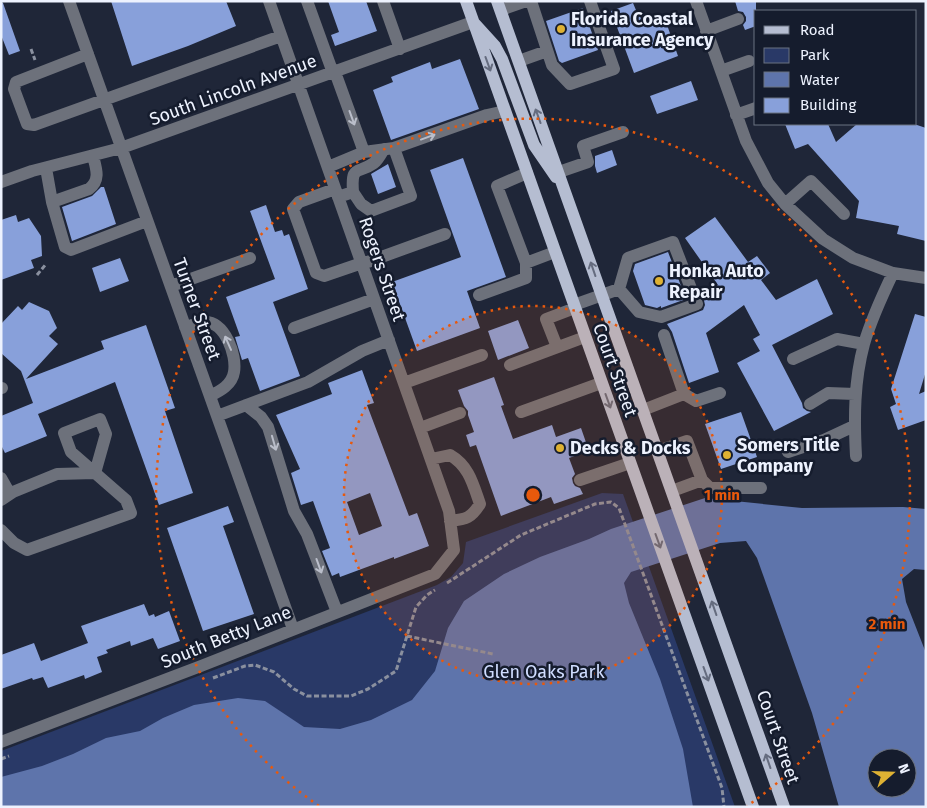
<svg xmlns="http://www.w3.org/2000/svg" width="927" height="808" viewBox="0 0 927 808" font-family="'Fira Sans',sans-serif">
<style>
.green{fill:#293967}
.water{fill:#5e74ab;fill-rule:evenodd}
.building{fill:#88a0da;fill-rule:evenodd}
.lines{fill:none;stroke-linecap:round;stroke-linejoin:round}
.path{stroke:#8a909f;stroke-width:3;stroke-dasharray:5 2.5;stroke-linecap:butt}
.minor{stroke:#6d717b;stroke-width:12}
.major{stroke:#b5bdd1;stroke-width:12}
.oneway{stroke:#656c7f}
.oneway2{stroke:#babeca}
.ring{fill:none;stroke:#e8590c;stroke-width:2.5;stroke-dasharray:2.5 5}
.poi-dot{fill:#deb133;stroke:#151c2d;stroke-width:2}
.labels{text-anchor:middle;stroke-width:5;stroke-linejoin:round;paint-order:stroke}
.poi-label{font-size:18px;font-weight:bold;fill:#edf2fe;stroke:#151c2d;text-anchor:start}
.street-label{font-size:18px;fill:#edf2fe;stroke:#151c2d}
.park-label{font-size:18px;fill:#d0ddff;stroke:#151c2d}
.centre{fill:#e8590c;stroke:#151c2d;stroke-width:2.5}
.ring-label{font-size:15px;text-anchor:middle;font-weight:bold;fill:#e8590c;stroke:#151c2d;stroke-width:5;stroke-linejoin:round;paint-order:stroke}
</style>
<rect width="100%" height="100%" fill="#1f2638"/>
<path class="green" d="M602,493l21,1 112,313h-734v-56l436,-166 14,-8 12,-14 3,-21z"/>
<path class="water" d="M705,498l97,10 101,-1 23,2v61l-12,-1 -12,10 4,23 20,51v154h-87l-27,-94 -55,-155 -11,-17 -26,2 -89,29 -7,11 5,20 31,76 23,70 10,58h-692v-30l41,-11 31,-12 33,-16 34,-7 23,-13 31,-13 44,-7 27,3 39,26 36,2 31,-9 41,-20 23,-29 13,-43 16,-27 40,-27 36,-17 49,-18 22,-10zM877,758h30v30h-30z"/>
<path class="building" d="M111,1h115l10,25 -48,20 -56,20z
M328,1h38l11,30 -42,15 -4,-11 8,-3z
M735,1h21v25l-11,4 -2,-5 3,-4v-4l-3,-5 -5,-1z
M1,3h2l17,48 -11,4 -8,-20z
M633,3l5,12 21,9 7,-2 12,34 -44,17 -23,-62z
M583,8l15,42 -36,13 -3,-2 -13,-40z
M460,59l19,50 -88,31 -18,-50 20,-8 -2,-5 39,-15 2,7z
M691,81l7,19 -41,14 -7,-18z
M785,124h43l8,18 21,-18h57l12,4v113l-29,-7 2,-8 -43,-8 3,-17 -51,-57 -13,5z
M612,150l5,15 -20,8 -2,-7v-10z
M463,158l43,119 -39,14 13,37 -63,23 -25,-69 69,-25 -31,-87z
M388,164l8,23 -18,7 -7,-20z
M101,187h3l12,37 -44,17 -10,-34 30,-11z
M266,205l9,27 7,-2 2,6 5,-2 19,55 -35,13 27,74 -40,15 -12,-33 -6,2 -7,-23 5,-1 -14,-39 49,-18 -25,-68z
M16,215l2,7 11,-4 12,18 1,20 -11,4 3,8 -33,12v-60z
M715,217l33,45 9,-6 13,17 -9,7 15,20 41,-21 16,35 -61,31 30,58 1,5 4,3 4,1 -37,19 -37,-68 23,-12 -7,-12 7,-4 -16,-30 -38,28 13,39 -30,11 -17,-51 -5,-8 36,-14 2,-5 -2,-9 15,-11 -33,-47z
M668,252l18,47 -25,9v-2l-4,2 -12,-3 -12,-34 2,-7z
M120,258l9,23 -29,11 -8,-24z
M29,302l20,9 8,17 -8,8 9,8 -32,35 78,-30 -3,-8 45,-16 29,83 -10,3 28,82 -34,12 -44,-123 -77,32 9,22 -42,17 -4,-8v-29l32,-13 -12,-32 -20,-18v-29l17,-18 4,4z
M915,314l11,3v54l-7,23 7,-3v29l-28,10 -8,-23 6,-3 -5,-15z
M518,320l11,28 -31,12 -10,-29z
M362,370l12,33 -7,2 42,111 8,-3 12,33 -35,13v-2l-54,20 -1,-4 -7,3 -10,-25 8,-3 -17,-47 -12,4 -10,-32 9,-4 -24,-54 56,-21 -4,-11zM370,493l12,33 -23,9 -12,-33z
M494,377l10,28 -3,1 12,33 39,-14 4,12 25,-9 8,23 -20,7 6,16 -3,4 1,5 2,3 5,2 3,6 -29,10 -3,-7 -50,19 -25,-71 -6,2 -4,-12 8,-3 -6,-17v-4l-4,-5 -6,-16z
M741,412l16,45 -36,12 -16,-45z
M228,506l6,16 -11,4 31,88 -51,17 -36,-103z
M144,604l5,12 5,-2 1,3 14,-6 11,30 -22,8 -5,-11 -22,8 -1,-5 -24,9 2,3 -11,4 5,15 -17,7 -1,-4 -36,13 -5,-11 -10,3 -1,-2 -31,11v-34l33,-12 7,18 47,-18 -7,-17z"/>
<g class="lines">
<path class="path" d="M31,49l4,11
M37,275l9,-11
M447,583l74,-48 74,-31 16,-2 8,6 103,280 2,19
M407,636l86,18
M213,678l32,-12 10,-1 19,7 20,17 13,7h44l17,-7 28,-18 20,-64 11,-12 8,-5
M1,759l8,-3"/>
<path class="minor" d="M69,1l224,628
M307,1l26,72
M383,1l17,48
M531,1l21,64 18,19 44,-15 -24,-68
M696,1l50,140 22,42 17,21 38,35 30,19 40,15 33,5
M501,10l25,-9
M706,31l32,-12
M88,54l-72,28 -2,7 13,35 7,1 247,-89
M519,61l28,-10
M721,71l28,-10
M736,115l20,-7
M364,152l30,-4 93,-33 18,-4
M328,167l36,-15 -29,-80
M46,168l6,34 37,-13c12,-9 7,-21 4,-33
M559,172l29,-10 -5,-16 40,-14
M527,173l-30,13 29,77 29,-11
M1,182l31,-11 89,-23 352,-126
M335,189l-36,13 -6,7 23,64 8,3 38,-13
M353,192c-2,-28 4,-17 21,-29 4,-3 7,-9 10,-14
M338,197l15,-5 8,12 10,7 40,-15 -17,-48
M52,202l13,45 6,3 76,-29
M785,204l26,-23 33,33
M673,242l24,62 -36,13 -22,-5 -20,-23 9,-31z
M362,264l83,-30
M171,286l79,-28
M479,295l47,-17v-15
M574,305l45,-16
M185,327c6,-1 14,-5 20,-5 20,0 32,33 29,50 -2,13 -14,19 -24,24
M294,328l80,-29
M557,347l-11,-28 29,-11
M793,359l44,-20 27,5
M510,365l75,-28
M404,383l78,-28
M1,388h1
M684,394l12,7 24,-8
M810,404l18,-11 27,1
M246,405l15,12 7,10 26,84 13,23 30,78
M643,410l41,-16 -20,-59
M521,412l80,-29
M217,416l91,-34 54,-31 27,-11
M420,428l40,-15
M658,451l29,-10 15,39 -30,11
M788,452l36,-12 30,-14
M856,456c-2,-38 -2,-75 8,-112 7,-24 18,-48 29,-71
M431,459l19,-4c19,11 23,29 30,49 -9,14 -13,15 -30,17
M1,478l9,16
M580,480l50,-17
M702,480l8,8h51
M1,500l12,-8 44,-18 38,-1
M1,530l13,13 13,7 104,-37 -5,-13 -55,-48 -7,-19 36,-14 6,15 -11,39
M1,742l200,-76 234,-92 19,-24 -5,-39 -180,-510"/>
<path class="major" d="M466,1l287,806
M497,1l287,806
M475,24l20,22 7,13 32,86 22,32"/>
</g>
<defs><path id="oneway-shaft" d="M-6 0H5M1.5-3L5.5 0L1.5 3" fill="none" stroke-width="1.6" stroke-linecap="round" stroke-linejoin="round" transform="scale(1.25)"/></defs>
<g class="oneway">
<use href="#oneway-shaft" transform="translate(488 64) rotate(70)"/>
<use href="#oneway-shaft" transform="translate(538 116) rotate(-110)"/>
<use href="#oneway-shaft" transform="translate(593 269) rotate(-109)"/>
<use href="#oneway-shaft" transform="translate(608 401) rotate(70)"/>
<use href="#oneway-shaft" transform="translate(658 541) rotate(70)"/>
<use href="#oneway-shaft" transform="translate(714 608) rotate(-109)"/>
<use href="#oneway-shaft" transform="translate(706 674) rotate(70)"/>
<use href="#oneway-shaft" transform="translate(768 761) rotate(-109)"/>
</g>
<g class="oneway2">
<use href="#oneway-shaft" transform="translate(352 118) rotate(70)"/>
<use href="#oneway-shaft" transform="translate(428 137) rotate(-20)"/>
<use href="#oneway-shaft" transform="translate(228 343) rotate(-114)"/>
<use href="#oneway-shaft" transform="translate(274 443) rotate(74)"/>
<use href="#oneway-shaft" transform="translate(319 566) rotate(70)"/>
</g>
<circle cx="533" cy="495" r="189" fill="#e8590c" fill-opacity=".12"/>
<g class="ring">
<circle cx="533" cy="495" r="189"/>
<path d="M319 806A377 377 0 1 1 747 806"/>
</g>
<g class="poi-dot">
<circle cx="561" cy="29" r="5"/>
<circle cx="659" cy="281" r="5"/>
<circle cx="560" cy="448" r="5"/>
<circle cx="727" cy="455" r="5"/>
</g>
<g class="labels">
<g class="poi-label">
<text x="571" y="25">Florida Coastal<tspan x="571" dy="21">Insurance Agency</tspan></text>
<text x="669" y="277">Honka Auto<tspan x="669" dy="21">Repair</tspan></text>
<text x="737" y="451">Somers Title<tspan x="737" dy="21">Company</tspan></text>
<text x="570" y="454">Decks &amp; Docks</text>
</g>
<g class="street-label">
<text transform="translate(233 90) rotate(-20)" y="6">South Lincoln Avenue</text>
<text transform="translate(382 269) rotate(71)" y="6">Rogers Street</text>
<text transform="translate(197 309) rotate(70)" y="6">Turner Street</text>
<text transform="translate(615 370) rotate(70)" y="6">Court Street</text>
<text transform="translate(226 637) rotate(-22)" y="6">South Betty Lane</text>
<text transform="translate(778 737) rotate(71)" y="6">Court Street</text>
</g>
<g class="park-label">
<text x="544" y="678">Glen Oaks Park</text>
</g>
</g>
<circle cx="533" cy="495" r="8" class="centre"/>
<g class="ring-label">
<text x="722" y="500">1 min</text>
<text x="887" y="629">2 min</text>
</g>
<rect width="927" height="808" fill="none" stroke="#edf2fe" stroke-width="5"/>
<rect x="754" y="10" width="162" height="115" fill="#151c2d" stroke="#6b7281"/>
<rect x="764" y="26" width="25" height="8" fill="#b5bdd1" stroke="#6b7281"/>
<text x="800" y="35" font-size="15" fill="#edf2fe">Road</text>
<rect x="764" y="48" width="25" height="15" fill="#293967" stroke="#6b7281"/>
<text x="800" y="60" font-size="15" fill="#edf2fe">Park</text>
<rect x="764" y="72" width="25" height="15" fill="#5e74ab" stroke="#6b7281"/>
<text x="800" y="85" font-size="15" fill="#edf2fe">Water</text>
<rect x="764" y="98" width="25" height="15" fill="#88a0da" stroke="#6b7281"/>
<text x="800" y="110" font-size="15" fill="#edf2fe">Building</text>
<g transform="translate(892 773) rotate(70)"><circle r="24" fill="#151c2d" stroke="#6b7281"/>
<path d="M0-4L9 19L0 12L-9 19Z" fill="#deb133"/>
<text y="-8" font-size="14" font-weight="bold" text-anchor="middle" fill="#edf2fe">N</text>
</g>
</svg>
